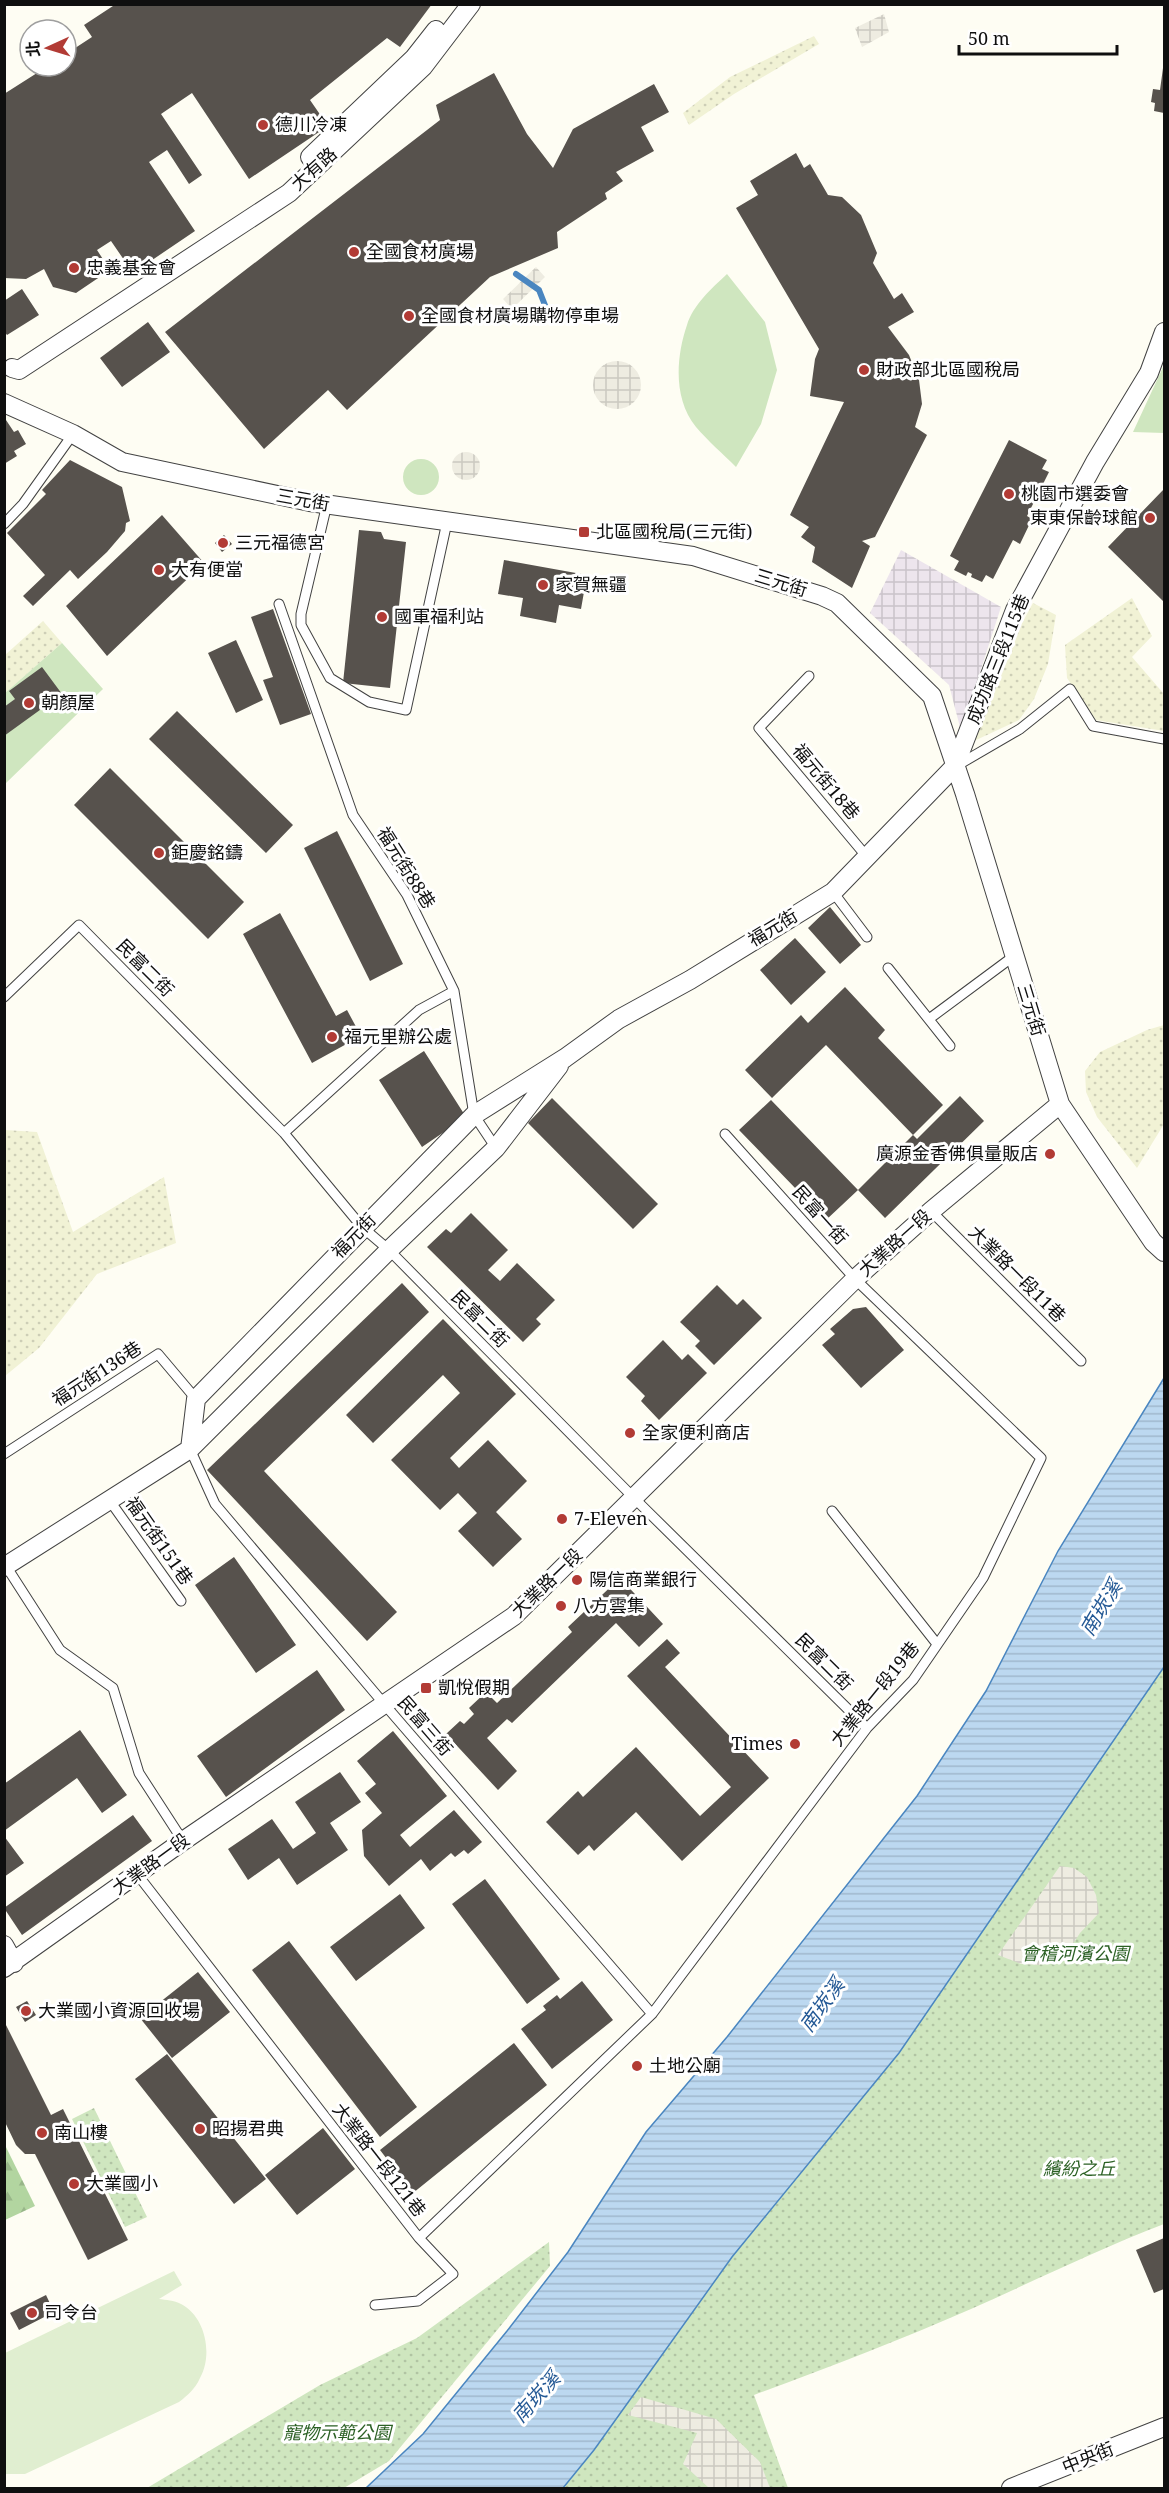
<svg xmlns="http://www.w3.org/2000/svg" width="1169" height="2493" viewBox="0 0 1169 2493" font-family="'Noto Serif','Noto Sans TC',serif">
<style>
.industrial{fill:url(#industrial-grid)}
.farmland{fill:url(#farmland-dots)}
.grass{fill:#cfe6bf}
.forest{fill:url(#forest-firs)}
.park{fill:url(#park-dots)}
.pitch{fill:#e0eed0}
.plaza{fill:url(#plaza-grid)}
.water{fill:url(#water-rules);stroke:#4a86c0;stroke-width:1.5}
.lines{fill:none;stroke-linecap:round;stroke-linejoin:round}
.stream{stroke:#4a86c0;stroke-width:6}
.building{fill:#57524d}
.service-casing{stroke:#424242;stroke-width:11}
.minor-casing{stroke:#424242;stroke-width:20}
.service{stroke:#fff;stroke-width:9}
.minor{stroke:#fff;stroke-width:18}
.poi-dot{fill:#b23b35;stroke:#fff;stroke-width:2}
.labels{text-anchor:middle;stroke-width:6;stroke-linejoin:round;paint-order:stroke}
.poi-label{font-size:18px;fill:#0f0f0f;stroke:#fff;text-anchor:start}
.street-label{font-size:18px;fill:#0f0f0f;stroke:#fff}
.park-label{font-size:18px;font-style:italic;fill:#2c6125;stroke:#fff}
.water-label{font-size:20px;font-style:italic;fill:#245995;stroke:#fff}
</style>
<defs>
<pattern id="industrial-grid" width="8" height="8" patternUnits="userSpaceOnUse" patternTransform="scale(1.5)"><rect width="8" height="8" fill="#ede5ed"/><path d="M0 4h8M4 0v8" fill="none" stroke="#cac3ca"/></pattern>
<pattern id="farmland-dots" width="8" height="8" patternUnits="userSpaceOnUse" patternTransform="scale(1.5)"><rect width="8" height="8" fill="#f1f2d5"/><path d="M2 2h.1M6 6h.1" fill="none" stroke="#cdceb6" stroke-width="1.8" stroke-linecap="round"/></pattern>
<pattern id="forest-firs" width="22" height="20" patternUnits="userSpaceOnUse" patternTransform="scale(1.5)"><rect width="22" height="20" fill="#b2d5a0"/><path d="M5 1l3.5 6h-7zM16 11l3.5 6h-7z" fill="#98b689"/></pattern>
<pattern id="park-dots" width="8" height="8" patternUnits="userSpaceOnUse" patternTransform="scale(1.5)"><rect width="8" height="8" fill="#cfe6bf"/><path d="M2 2h.1M6 6h.1" fill="none" stroke="#b1c4a3" stroke-width="1.8" stroke-linecap="round"/></pattern>
<pattern id="plaza-grid" width="8" height="8" patternUnits="userSpaceOnUse" patternTransform="scale(1.5)"><rect width="8" height="8" fill="#eeece1"/><path d="M0 4h8M4 0v8" fill="none" stroke="#cbc9c0"/></pattern>
<pattern id="water-rules" width="6" height="5" patternUnits="userSpaceOnUse" patternTransform="scale(1.5)"><rect width="6" height="5" fill="#bcd8f0"/><path d="M0 2.5h6" fill="none" stroke="#a0b8cd"/></pattern>
</defs>
<rect width="100%" height="100%" fill="#fefdf3"/>
<path class="industrial" d="M901,550l100,57 -40,124 -12,-46 -79,-72z"/>
<path class="farmland" d="M814,36l5,8 -85,50 -45,31 -6,-12 47,-36z
M1132,598l20,38 -20,21 32,37v37l-68,-11 -29,-42 -2,-33z
M1033,603l23,12 -8,49 -14,35 -15,21 -45,21 25,-76z
M43,621l19,22 -57,50v-38z
M1164,1025v99l-27,44 -40,-51 -11,-25 -1,-21 15,-19 47,-22z
M5,1130l32,2 36,100 91,-55 12,66 -79,31 -58,74 -34,28z"/>
<path class="grass" d="M727,274l38,48 12,48 -16,54 -25,43c-13,-13 -28,-26 -40,-40 -23,-28 -20,-70 -9,-102 6,-20 25,-37 40,-51z
M1164,365v68l-31,-1z
M403 477a18 18 0 1 1 36 0a18 18 0 1 1-36 0Z
M62,643l41,46 -98,95v-48l10,-37 -10,8v-14z"/>
<path class="forest" d="M4,2143l31,63 -30,14h-1z"/>
<path class="park" d="M1164,1667v557c-65,25 -128,56 -193,85 -71,31 -144,59 -217,86l34,93h-225l31,-38 138,-193 167,-204z
M94,2108l53,109 -22,10 -53,-108z
M549,2242l1,24 -161,195 -45,27h-197l173,-103 97,-47z"/>
<path class="pitch" d="M174,2271l8,14 -23,14c7,1 15,1 22,5 25,13 32,51 19,74 -5,11 -12,17 -21,24l-154,72h-20v-121z"/>
<path class="plaza" d="M884,14l5,18 -27,15 -7,-19z
M536,267l9,10 -33,32 -9,-10z
M593 385a24 24 0 1 1 48 0a24 24 0 1 1-48 0Z
M452 466a14 14 0 1 1 28 0a14 14 0 1 1-28 0Z
M1060,1866l14,2 13,9 9,18 3,18 -19,20 -15,23 -26,9 -18,-1 -23,-9z
M641,2397l75,22 44,43 10,26h-61l-26,-24 14,-31 -69,-18z"/>
<path class="water" d="M1164,1378v289l-265,386 -167,204 -138,193 -31,38h-197l57,-54 84,-103 61,-79 78,-120 81,-95 190,-241 69,-105 72,-140z"/>
<g class="lines">
<path class="stream" d="M516,274l23,16 11,28"/>
</g>
<path class="building" d="M116,4h316l-32,43 -13,-9 -77,62 18,26 -79,53 -57,-86 -31,21 41,61 -13,9 -22,-34 -18,12 46,69 -62,42 -22,-32 -14,9 13,20 -34,23 -23,-6 -9,-18 -18,10 -22,-1v-184l44,-28h18v-12l26,-17 -8,-12z
M1163,68h1v45l-10,-2 1,-8 -4,-1 2,-13 7,1z
M494,73l33,61 26,34 20,-39 81,-45 15,28 -28,15 13,24 -38,21 7,9 -18,12 2,6 -50,33 1,16 -68,29 -143,133 -19,-20 -64,59 -99,-117 275,-212 -4,-15z
M796,153l8,15 6,-4 18,31 14,2 19,18 16,38 -4,10 21,36 8,-6 12,19 -26,15 21,28 10,25 3,24 -7,23 12,8 -52,102 -13,4 8,5 -18,42 -40,-26 3,-15 -14,-10 8,-10 -19,-12 54,-113 -34,-6 5,-37 4,-10 -83,-141 22,-13 -8,-14z
M22,289l17,26 -32,20 -3,-4v-30z
M148,322l22,30 -48,35 -22,-29z
M4,417l10,15 4,-2 8,14 -12,7 3,5 -13,8z
M1009,440l38,20 -5,9 7,3 -22,44 5,3 -12,25 -7,-4 -20,39 -7,-4 -4,7 -11,-5 1,-3 -4,-2 -2,4 -12,-6 5,-9 -9,-5z
M70,460l52,27 8,34 -4,2 -1,8 -18,21 -29,27 -8,-9 -37,36 -10,-10 22,-21 -38,-42 39,-39 -4,-4z
M1164,489v113l-56,-55z
M162,515l42,48 -97,93 -41,-50z
M359,530l22,2 3,7 22,3 -16,146 -47,-5z
M224,535l8,9 -10,8 -7,-9z
M504,560l83,15 -6,34 -22,-4 -3,18 -36,-7 3,-18 -25,-4z
M273,609l38,105 -31,11 -17,-45 10,-3 -22,-60z
M236,640l27,60 -27,13 -28,-60z
M42,667l20,27 -58,42v-29l11,-8 -6,-8z
M177,711l116,114 -27,28 -117,-114z
M110,768l134,134 -36,37 -134,-134z
M337,831l66,133 -33,17 -66,-133z
M830,907l31,38 -21,19 -32,-36z
M280,913l56,103 11,-6 14,26 -49,27 -69,-129z
M795,938l31,34 -35,33 -31,-35z
M845,987l40,43 -7,8 65,67 -30,30 -87,-90 -54,53 -27,-28 56,-55 7,8z
M424,1051l42,66 -44,30 -43,-67z
M960,1096l24,25 -99,97 -27,-28 -32,30 -87,-90 32,-30 87,90 55,-55 4,4z
M552,1098l106,106 -25,25 -105,-106z
M471,1213l37,37 -20,20 12,11 17,-18 38,37 -19,19 5,5 -18,18 -96,-95 19,-18 5,4z
M402,1283l27,29 -165,159 133,141 -30,29 -160,-171z
M717,1285l20,20 6,-6 19,19 -48,47 -19,-19 5,-5 -20,-19z
M866,1307l38,43 -43,38 -39,-43 13,-11 -5,-5 23,-20z
M443,1319l73,75 -66,64 9,10 29,-28 39,41 -31,31 26,27 -29,28 -35,-36 19,-18 -19,-20 -18,17 -49,-50 69,-67 -17,-18 -70,68 -27,-28z
M663,1340l19,20 6,-6 19,19 -48,47 -18,-19 4,-5 -19,-19z
M234,1557l62,88 -40,28 -61,-88z
M620,1578l43,46 -24,23 -23,-24 -104,100 -5,-4 -20,19 30,33 -19,19 -52,-56 14,-13 4,3 10,-10 -5,-6 17,-16 11,11 75,-71 -4,-5z
M667,1639l13,14 -15,14 104,111 -87,83 -46,-49 -42,39 -5,-6 -11,10 -32,-33 32,-31 5,6 53,-50 64,69 31,-29 -104,-111z
M317,1670l28,40 -119,87 -29,-41z
M80,1730l47,65 -25,18 -25,-35 -73,53v-47z
M393,1731l54,65 -47,39 10,12 44,-37 28,32 -14,12 -4,-4 -9,7 -4,-4 -21,18 -9,-12 -32,27 -25,-30 -2,-26 20,-17 -17,-20 11,-9 -19,-23z
M340,1772l21,30 -31,21 18,27 -51,35 -18,-27 -31,22 -20,-31 44,-30 21,30 23,-16 -21,-31z
M133,1815l19,26 -130,94 -18,-27z
M4,1836l20,27 -20,14z
M485,1879l75,100 -33,25 -75,-100z
M400,1894l25,34 -69,53 -26,-34z
M289,1941l128,166 -37,30 -128,-167z
M198,1972l32,40 -58,46 -32,-40z
M582,1981l31,39 -61,49 -31,-40 25,-19 -3,-4 14,-11 3,4z
M27,2001l9,14 -11,7 -9,-15z
M4,2021l47,94 12,-6 65,131 -40,20 -53,-106h-10l-9,-9 -12,-25z
M514,2043l33,42 -134,108 -33,-43z
M167,2054l99,125 -32,25 -99,-125z
M323,2128l32,41 -58,46 -32,-40z
M1164,2238v51l-10,4 -18,-43z
M46,2295l8,17 -35,18 -9,-17z"/>
<g class="lines">
<g class="service-casing">
<path id="service" d="M327,504l-26,110v11l29,53 39,24 37,8 41,-188
M4,524l19,-20 50,-70
M279,604l74,211 54,80 47,96 20,124 22,33
M809,676l-50,52 108,129
M958,765l62,-36 50,-40 23,37 71,13
M833,892l34,45
M888,968l62,78
M4,997l75,-72 205,208 78,94 27,23 245,248 233,230
M929,1019l85,-63
M284,1133l135,-123 35,-19
M931,1211l150,150
M190,1449l25,55 170,201 267,309
M4,1454l154,-100 38,45
M110,1501l71,100
M832,1511l105,133
M6,1566l54,84 53,38 26,85 44,68
M137,1874l282,364 233,-224 215,-286 46,-48 70,-102 58,-120 -186,-179 -130,-145
M375,2305l43,-4 35,-27 -34,-36"/>
</g>
<g class="minor-casing">
<path id="minor" d="M310,157l104,-99 22,-28
M12,368l7,2 270,-177 134,-126 48,-63
M4,403l69,31 49,28 188,40 383,54 129,40 15,7 95,93 33,98 95,310 93,138 11,10
M190,1449l6,-50 278,-284 91,-57 54,-39 71,-39 143,-88 122,-126 60,-156 80,-148 54,-89 15,-41
M4,1567l186,-118 199,-199 107,-102 63,-82
M4,1945l10,18
M4,1968l179,-127 331,-225 341,-337 76,-68 129,-107
M1011,2488l153,-61"/>
</g>
<use href="#service" class="service"/>
<use href="#minor" class="minor"/>
</g>
<g class="poi-dot">
<circle cx="263" cy="125" r="6"/>
<circle cx="354" cy="252" r="6"/>
<circle cx="74" cy="268" r="6"/>
<circle cx="409" cy="316" r="6"/>
<circle cx="864" cy="370" r="6"/>
<circle cx="1009" cy="494" r="6"/>
<circle cx="1150" cy="518" r="6"/>
<rect x="578" y="526" width="12" height="12" rx="3"/>
<circle cx="223" cy="543" r="6"/>
<circle cx="159" cy="570" r="6"/>
<circle cx="543" cy="585" r="6"/>
<circle cx="382" cy="617" r="6"/>
<circle cx="29" cy="703" r="6"/>
<circle cx="159" cy="853" r="6"/>
<circle cx="332" cy="1037" r="6"/>
<circle cx="1050" cy="1154" r="6"/>
<circle cx="630" cy="1433" r="6"/>
<circle cx="562" cy="1519" r="6"/>
<circle cx="577" cy="1580" r="6"/>
<circle cx="561" cy="1606" r="6"/>
<rect x="420" y="1682" width="12" height="12" rx="3"/>
<circle cx="795" cy="1744" r="6"/>
<circle cx="26" cy="2011" r="6"/>
<circle cx="637" cy="2066" r="6"/>
<circle cx="200" cy="2129" r="6"/>
<circle cx="42" cy="2133" r="6"/>
<circle cx="74" cy="2184" r="6"/>
<circle cx="32" cy="2313" r="6"/>
</g>
<g class="labels">
<g class="poi-label">
<text x="275" y="131">德川冷凍</text>
<text x="366" y="258">全國食材廣場</text>
<text x="86" y="274">忠義基金會</text>
<text x="421" y="322">全國食材廣場購物停車場</text>
<text x="876" y="376">財政部北區國稅局</text>
<text x="1021" y="500">桃園市選委會</text>
<text x="1138" y="524" text-anchor="end">東東保齡球館</text>
<text x="596" y="538">北區國稅局(三元街)</text>
<text x="235" y="549">三元福德宮</text>
<text x="171" y="576">大有便當</text>
<text x="555" y="591">家賀無疆</text>
<text x="394" y="623">國軍福利站</text>
<text x="41" y="709">朝顏屋</text>
<text x="171" y="859">鉅慶銘鑄</text>
<text x="344" y="1043">福元里辦公處</text>
<text x="1038" y="1160" text-anchor="end">廣源金香佛俱量販店</text>
<text x="642" y="1439">全家便利商店</text>
<text x="574" y="1525">7-Eleven</text>
<text x="589" y="1586">陽信商業銀行</text>
<text x="573" y="1612">八方雲集</text>
<text x="438" y="1694">凱悅假期</text>
<text x="783" y="1750" text-anchor="end">Times</text>
<text x="38" y="2017">大業國小資源回收場</text>
<text x="649" y="2072">土地公廟</text>
<text x="212" y="2135">昭揚君典</text>
<text x="54" y="2139">南山樓</text>
<text x="86" y="2190">大業國小</text>
<text x="44" y="2319">司令台</text>
</g>
<g class="street-label">
<text transform="translate(314 169) rotate(-42)" y="6">大有路</text>
<text transform="translate(303 500) rotate(10)" y="6">三元街</text>
<text transform="translate(781 583) rotate(17)" y="6">三元街</text>
<text transform="translate(998 659) rotate(-68)" y="6">成功路三段115巷</text>
<text transform="translate(826 782) rotate(50)" y="6">福元街18巷</text>
<text transform="translate(406 868) rotate(58)" y="6">福元街88巷</text>
<text transform="translate(773 928) rotate(-31)" y="6">福元街</text>
<text transform="translate(145 968) rotate(45)" y="6">民富二街</text>
<text transform="translate(1031 1010) rotate(73)" y="6">三元街</text>
<text transform="translate(820 1215) rotate(48)" y="6">民富一街</text>
<text transform="translate(354 1236) rotate(-46)" y="6">福元街</text>
<text transform="translate(895 1243) rotate(-42)" y="6">大業路一段</text>
<text transform="translate(1017 1274) rotate(45)" y="6">大業路一段11巷</text>
<text transform="translate(480 1319) rotate(45)" y="6">民富二街</text>
<text transform="translate(97 1374) rotate(-33)" y="6">福元街136巷</text>
<text transform="translate(159 1541) rotate(55)" y="6">福元街151巷</text>
<text transform="translate(547 1583) rotate(-44)" y="6">大業路一段</text>
<text transform="translate(824 1662) rotate(45)" y="6">民富二街</text>
<text transform="translate(875 1694) rotate(-51)" y="6">大業路一段19巷</text>
<text transform="translate(425 1726) rotate(49)" y="6">民富三街</text>
<text transform="translate(151 1864) rotate(-36)" y="6">大業路一段</text>
<text transform="translate(379 2160) rotate(52)" y="6">大業路一段121巷</text>
<text transform="translate(1088 2458) rotate(-22)" y="6">中央街</text>
</g>
<g class="park-label">
<text x="1075" y="1960">會稽河濱公園</text>
<text x="1079" y="2175">繽紛之丘</text>
<text x="337" y="2439">寵物示範公園</text>
</g>
<g class="water-label">
<text transform="translate(1101 1608) rotate(-59)" y="7">南崁溪</text>
<text transform="translate(822 2005) rotate(-54)" y="7">南崁溪</text>
<text transform="translate(536 2397) rotate(-48)" y="7">南崁溪</text>
</g>
</g>
<rect width="1169" height="2493" fill="none" stroke="#0f0f0f" stroke-width="12"/>
<g transform="translate(48 48) rotate(266)"><circle r="28" fill="#ffffff" stroke="#9f9f9f" stroke-width="1.5"/>
<path d="M0-4.5L10 22L0 15L-10 22Z" fill="#b23b35"/>
<text y="-9" font-size="16" font-weight="bold" text-anchor="middle" fill="#0f0f0f">北</text>
</g>
<path d="M959 45v9h158v-9" fill="none" stroke="#0f0f0f" stroke-width="3"/>
<text x="968" y="45" font-size="18" fill="#0f0f0f" stroke="#ffffff" stroke-width="4.5" paint-order="stroke">50 m</text>
</svg>
